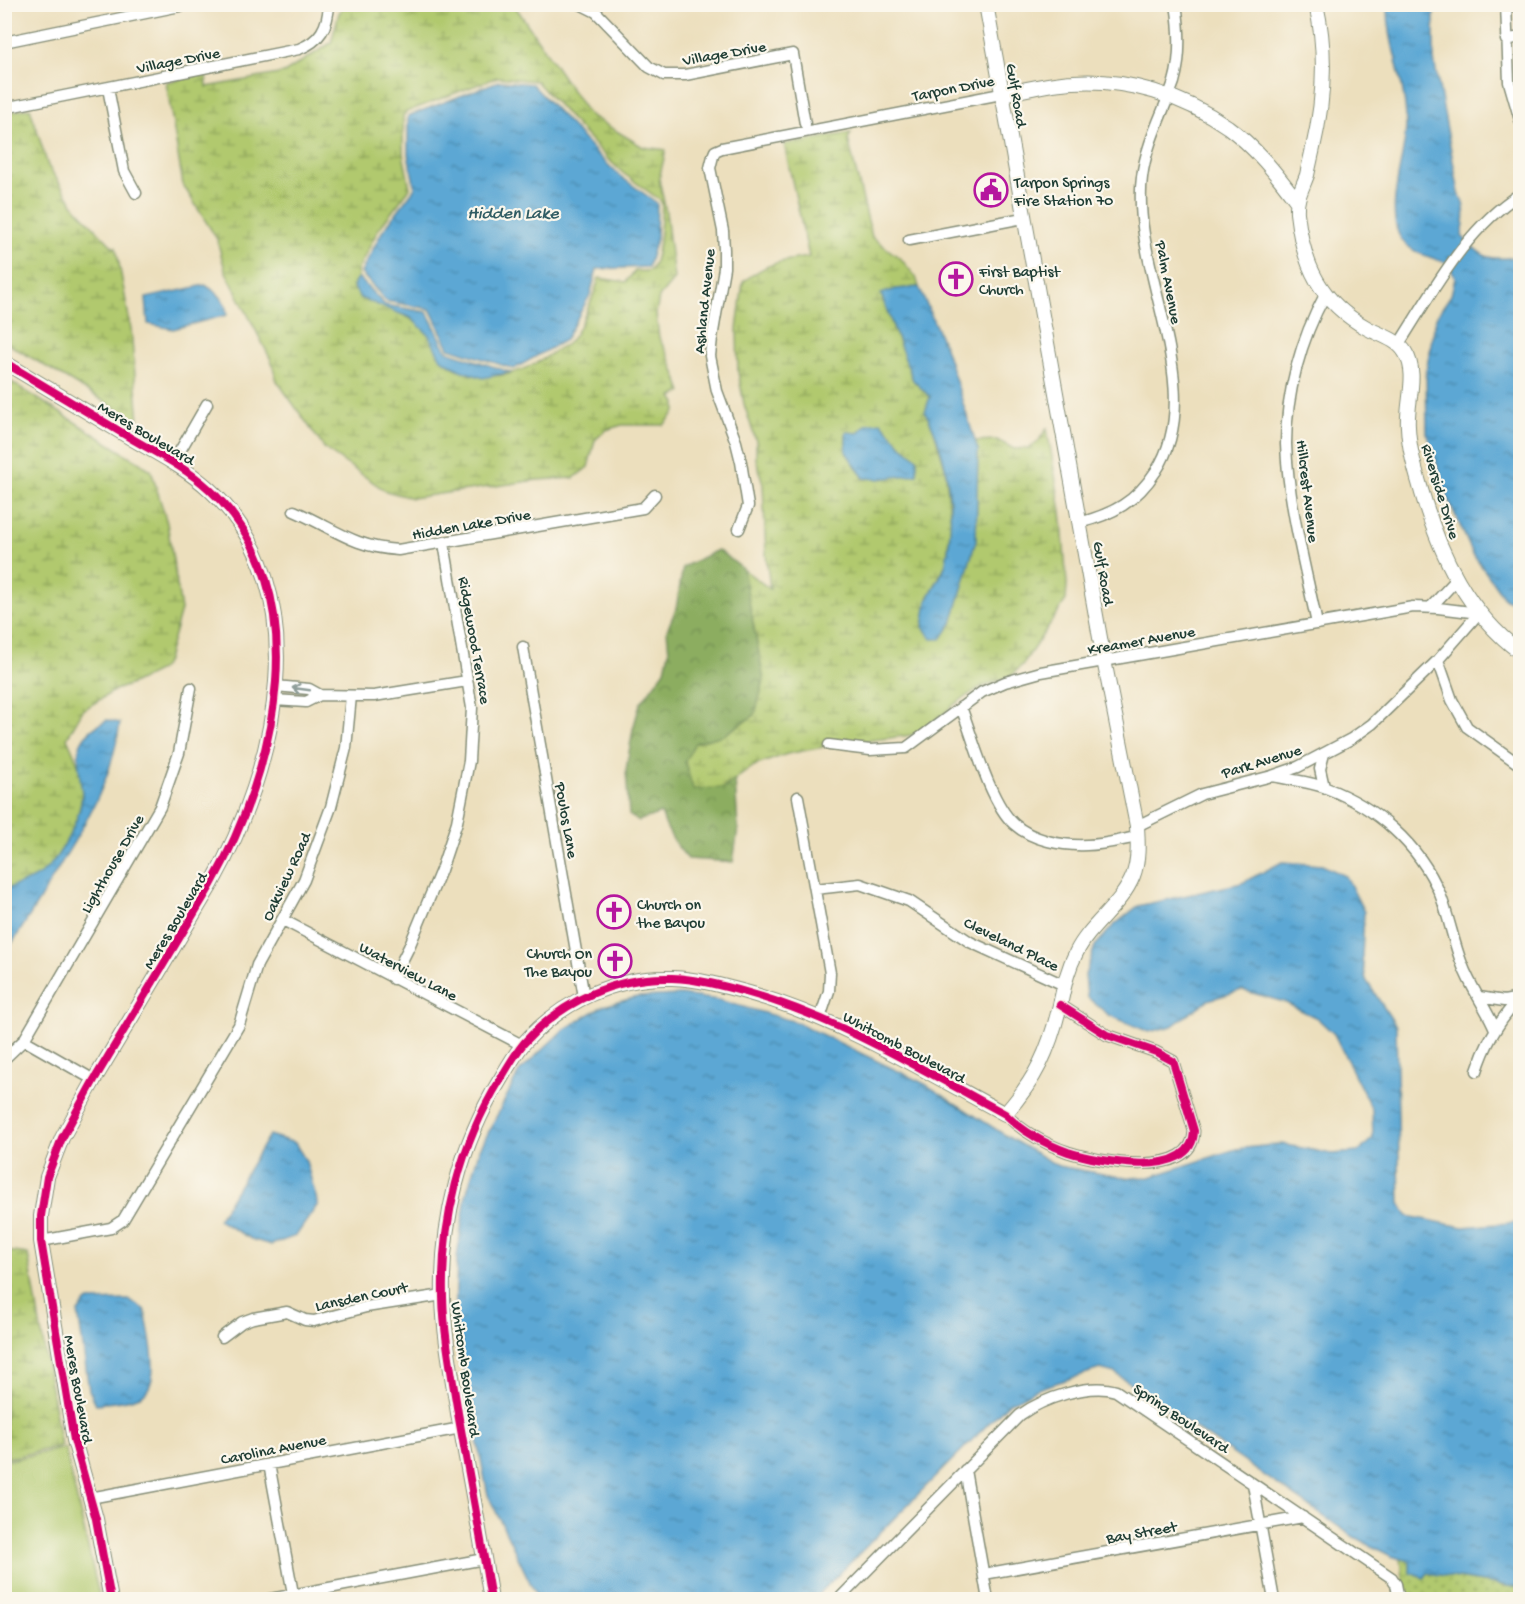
<svg xmlns="http://www.w3.org/2000/svg" width="1525" height="1604" viewBox="0 0 1525 1604" font-family="'Gochi Hand',sans-serif">
<style>
.green{fill:url(#green-dots);stroke:#688351;stroke-width:1.5}
.forest{fill:url(#forest-crowns);stroke:#56754a;stroke-width:1.5}
.wetland{fill:url(#wetland-marsh);stroke:#688351;stroke-width:1.5;fill-rule:evenodd}
.pitch{fill:#b1c96e;stroke:#688351;stroke-width:1.5}
.water{fill:url(#water-ripples);stroke:#3d7284;stroke-width:1.5}
.lines{fill:none;stroke-linecap:round;stroke-linejoin:round}
.minor-casing{stroke:#868e78;stroke-width:13}
.tertiary-casing{stroke:#868e78;stroke-width:16}
.minor{stroke:#fff;stroke-width:10}
.tertiary{stroke:#fff;stroke-width:14}
.cycleway-casing{stroke:#fbf7ec;stroke-width:11}
.cycleway{stroke:#d6006c;stroke-width:8}
.oneway{stroke:#8f9e9a}
.labels{text-anchor:middle;stroke-width:4.5;stroke-linejoin:round;paint-order:stroke}
.street-label{font-size:16px;fill:#1f3d34;stroke:#fbf7ec}
.poi-label{font-size:16px;fill:#1f3d34;stroke:#fbf7ec;text-anchor:start}
.water-label{font-size:18px;font-style:italic;fill:#315d64;stroke:#fbf7ec}
</style>
<defs>
<pattern id="green-dots" width="8" height="8" patternUnits="userSpaceOnUse" patternTransform="scale(1.5)"><rect width="8" height="8" fill="#b1c96e"/><path d="M2 2h.1M6 6h.1" fill="none" stroke="#8fa45b" stroke-width="1.8" stroke-linecap="round"/></pattern>
<pattern id="forest-crowns" width="20" height="18" patternUnits="userSpaceOnUse" patternTransform="scale(1.5)"><rect width="20" height="18" fill="#8cad61"/><path d="M2 6a3 3 0 1 1 6 0M12 15a3 3 0 1 1 6 0" fill="none" stroke="#728e51"/></pattern>
<pattern id="wetland-marsh" width="20" height="14" patternUnits="userSpaceOnUse" patternTransform="scale(1.5)"><rect width="20" height="14" fill="#b1c96e"/><path d="M1 5h8M5 5V1M11 12h8M15 12V8" fill="none" stroke="#8fa45b"/></pattern>
<pattern id="water-ripples" width="26" height="14" patternUnits="userSpaceOnUse" patternTransform="scale(1.5)"><rect width="26" height="14" fill="#5ba7d4"/><path d="M2 4q2-2 4 0t4 0M15 11q2-2 4 0t4 0" fill="none" stroke="#4b89ad"/></pattern>
</defs>
<rect width="100%" height="100%" fill="#fbf7ec"/>
<filter id="ink" filterUnits="userSpaceOnUse"><feTurbulence type="fractalNoise" baseFrequency=".0167" numOctaves="2"/><feDisplacementMap in="SourceGraphic" scale="12" xChannelSelector="R" yChannelSelector="G"/><feConvolveMatrix kernelMatrix="1 2 1 2 8 2 1 2 1" color-interpolation-filters="sRGB"/></filter>
<filter id="wash" filterUnits="userSpaceOnUse"><feTurbulence type="fractalNoise" baseFrequency=".008" numOctaves="4" result="noise"/><feDisplacementMap in="SourceGraphic" scale="24" xChannelSelector="R" yChannelSelector="G"/><feGaussianBlur stdDeviation="1.35" result="paint"/><feColorMatrix in="noise" values="0 0 0 0 0 0 0 0 0 0 0 0 0 0 0 0 0 1.4 0 .05"/><feComposite in="paint" operator="in"/></filter>
<g filter="url(#wash)">
<rect width="100%" height="100%" fill="#ecdfbd"/>
<path class="green" d="M1401,1558l9,3 14,17 4,-5 92,15v11h-115z"/>
<path class="forest" d="M718,550l25,19 21,111 -9,35 -31,20 -29,8 28,45 12,-9 3,50 -5,33 -45,-3c-13,-14 -21,-27 -27,-46l-23,8 -9,-6 -3,-45 7,-41 7,-25 25,-34 4,-18 -2,-22 9,-21 7,-42z"/>
<path class="wetland" d="M477,4l38,2 73,108 55,33 23,3 -7,29 7,33 8,67 -15,18 -3,17 3,24 11,21 12,33 -10,5 4,6v8l-12,14h-42l-16,5 -11,10 -7,27 -14,11 -37,2 -125,18 -26,-7 -61,-42 -48,-68 -6,-21 -46,-90 -8,-31 -34,-54 -17,-103 40,-9 1,14 77,-14 47,-30 8,-30 5,-8zM497,77l39,4 71,77 16,15 37,27 2,3c-1,13 -2,60 -12,67 -4,2 -10,1 -15,1l-9,11 -27,-4c-4,15 -20,55 -31,65 -3,3 -8,4 -12,7 -27,21 -64,35 -96,20 -25,-11 -18,-19 -32,-36 -16,-21 -45,-27 -68,-36l-6,-16 4,-5 -1,-6 21,-41 32,-42 -7,-34v-38l3,-4z
M30,108l18,58 28,42 37,39h3l15,82 8,93 -134,-80 -1,-229z
M851,133l-3,6 24,98 29,22 15,18 3,10 -23,2 -15,6 32,85 17,17 -5,15 8,16 12,39 6,56 -5,41 -18,34 24,25 24,-83 2,-90 -3,-9 22,-1 17,9 15,-1 9,-6 9,-14 14,83 6,73 -1,16 -43,64 -12,12 -32,12 -24,16 -36,30 -69,9 -25,-3 -2,7 -36,7 -33,12 -31,22 -30,1 -8,-27 10,-19 29,-8 31,-20 9,-35 -21,-111 27,20 -4,-35 -3,-70 -7,-25v-18l-12,-37 -6,-32 -1,-42 6,-48c23,-19 37,-21 66,-25l-25,-113zM881,423l21,23 15,12 -53,20 -18,-26v-20l12,1 9,-9z
M5,378l146,92 16,53 14,87 -15,53 -6,7 -28,14 -17,6 -32,20 -16,28c8,17 17,38 15,57 -2,24 -21,63 -40,78 -10,8 -25,12 -37,16z
M5,1251l23,3 33,192 -56,13z"/>
<path class="pitch" d="M65,1448l35,151h-95v-138z"/>
<path class="water" d="M1388,5h46v55l25,133c8,15 6,27 3,43 20,22 28,26 58,20v348l-15,-5 -32,-45 -24,-53 -22,-67 -1,-63 10,-54 15,-22 4,-17 -6,-14c-17,-7 -42,-11 -50,-29 -14,-30 8,-82 7,-113 0,-41 -19,-78 -18,-117z
M499,81l33,3 72,77 16,15 37,27 -1,36 -8,28 -51,2 -7,26 -25,45 -51,29 -65,-21 -19,-39 -44,-8 -25,-28 21,-41 33,-44 -7,-34v-38z
M358,277l27,28 42,7 20,39 63,21 -27,6 -23,-8 -19,-11 -13,-25 -17,-16 -51,-20 -7,-12z
M205,285c13,8 21,14 22,30l-54,14 -25,-5 -2,-26z
M919,287l27,63 32,100 -2,90 -24,83 -11,16h-9l-9,-12c2,-10 2,-23 7,-32 5,-11 14,-22 16,-33 10,-48 3,-107 -21,-150l5,-15 -17,-17 -32,-86 15,-5z
M881,422l21,24 15,12v16l-38,5 -15,-1 -18,-26v-20l12,1 9,-9z
M107,720l13,3c-9,59 -31,94 -61,144 -16,27 -31,53 -49,79l-5,1v-58c12,-4 27,-8 38,-17 17,-14 38,-54 39,-77 0,-6 -2,-13 -2,-19 -5,-30 0,-42 27,-56z
M1282,862l40,3 24,11 18,36 -2,46 4,22 30,46 4,178 7,12 56,11 57,-5v366l-92,-15 -4,5 -14,-5v-12l-19,-5 -37,-19 -239,-164 -15,-4 -66,21 -13,8 -11,4 -196,197h-276l-50,-104 -24,-121 -9,-61 2,-56 9,-62 13,-44 40,-79 44,-42 40,-24 34,-9 44,-2 38,5 77,22 129,62 83,53 50,29 68,12 24,-1 86,-28 46,-5 50,10 26,-2 15,-14 -1,-28 -38,-76 -17,-16 -33,-16 -42,-12 -34,10 -36,26 -23,6 -40,-17 -22,-18 -2,-22 10,-29 18,-20 25,-20 104,-23z
M269,1135l26,8 11,18 12,43 -22,32 -25,9 -20,-6 -33,-19z
M130,1300l15,10c3,20 18,73 -3,85 -13,7 -32,7 -46,9l-7,-14 -11,-78 9,-11z"/>
</g>
<g filter="url(#ink)">
<g class="lines">
<g class="minor-casing">
<path id="minor" d="M580,4l16,8 53,55 15,8h21l108,-21 12,70
M1506,4l3,78 11,38
M1506,40l14,-3
M4,42l186,-38
M108,88l16,83 12,22
M4,108l295,-59c21,-8 29,-22 30,-45
M909,240l114,-22
M1399,344c34,-53 67,-116 121,-150
M173,463l34,-59
M294,511c40,17 58,36 104,39l245,-42 12,-13
M1079,523c34,-9 57,-21 77,-52 54,-83 -26,-203 -14,-294 4,-33 21,-64 32,-95 7,-24 6,-53 2,-78
M739,529l9,-23 -7,-44 -5,-20 -19,-51 -7,-35 2,-18 12,-70v-18l-1,-19 -13,-63 3,-12 2,-5 7,-3 279,-54
M1431,607l26,-28
M1317,624c-12,-59 -29,-120 -31,-180 0,-51 15,-105 39,-149
M523,647l61,350
M1438,660l14,40 15,27 53,38
M320,695l54,1 93,-15
M274,700l32,2 14,-7 -11,-6 -34,-3
M961,707c12,31 29,96 53,117 19,17 49,22 73,21 17,0 34,-5 50,-8
M829,745l41,5 36,-2 76,-56 23,-10 36,-10 372,-65 25,1 41,5
M1324,754l-4,15 4,18
M1272,776c17,4 37,5 54,12 50,19 93,56 114,106 9,23 13,47 22,70 8,23 24,43 33,65
M798,797l32,176 -1,18 -9,27
M1137,826l65,-32 70,-18 26,-9 53,-28 21,-15 66,-64 41,-47
M815,889l45,-5 49,17 61,41 94,43
M283,920l239,125
M393,979l16,-32 32,-77 16,-48 12,-61 3,-53 -28,-165
M1479,997l25,4 16,-3
M24,1040l70,40
M4,1059l20,-19 136,-233 19,-54 12,-65
M1477,1071c9,-29 22,-51 43,-73
M1005,1114c17,17 40,30 63,38 28,9 125,29 126,-21l-21,-70 -17,-9 -49,-17 -47,-30
M41,1241l70,-13 12,-8 116,-195 18,-60 47,-85 27,-73 15,-59 5,-52
M222,1337l20,-15 11,-4 34,-6 18,8 9,1 52,-14 77,-12
M269,1464l25,135
M965,1470l23,130
M1253,1484l21,116
M90,1498l371,-70
M984,1574l319,-57
M265,1600l219,-41
M838,1600l182,-185c22,-16 69,-33 96,-24l276,187 4,6 3,16"/>
</g>
<g class="tertiary-casing">
<path id="tertiary" d="M1316,4c11,48 8,97 -3,144 -2,9 -4,18 -6,27 -5,14 -11,23 -10,38 6,52 23,89 70,115 13,7 30,11 38,24 14,22 1,50 3,75 1,23 8,45 14,66 18,62 46,120 98,159
M1001,94c24,-4 48,-11 72,-12 53,-4 111,14 155,45 27,20 48,46 68,73
M4,362c42,25 84,50 125,75 27,16 56,30 80,52 111,101 67,281 2,396l-117,195 -32,58 -15,39 -6,39v25l33,199 22,79 15,81
M491,1600c-10,-63 -22,-125 -33,-187 -6,-38 -14,-77 -15,-116 -2,-76 17,-152 57,-217 7,-12 15,-26 24,-37 38,-42 92,-67 148,-65 26,1 52,8 77,15 91,26 172,76 256,121 31,-35 44,-63 55,-109 4,-18 7,-35 16,-52 14,-29 45,-47 57,-77 6,-16 5,-33 4,-50l-33,-166 -118,-656"/>
</g>
<use href="#minor" class="minor"/>
<use href="#tertiary" class="tertiary"/>
<g class="cycleway-casing">
<path id="cycleway" d="M4,362c42,25 84,50 125,75 27,16 56,30 80,52 111,101 67,281 2,396l-117,195 -32,58 -15,39 -6,39v25l33,199 22,79 15,81
M491,1600c-10,-63 -22,-125 -33,-187 -6,-38 -14,-77 -15,-116 -2,-76 17,-152 57,-217 7,-12 15,-26 24,-37 38,-42 92,-67 148,-65 26,1 52,8 77,15 91,26 172,76 256,121 17,17 40,30 63,38 28,9 125,29 126,-21l-21,-70 -17,-9 -49,-17 -47,-30"/>
</g>
<use href="#cycleway" class="cycleway"/>
</g>
<defs><path id="oneway-shaft" d="M-6 0H5M1.5-3L5.5 0L1.5 3" fill="none" stroke-width="1.6" stroke-linecap="round" stroke-linejoin="round" transform="scale(1.5)"/></defs>
<use class="oneway" href="#oneway-shaft" transform="translate(301 689) rotate(-172)"/>
</g>
<defs>
<g id="civic-ring" transform="scale(1.725)"><circle r="9.5" fill="#fbf7ec" stroke="#b5179e" stroke-width="1.5"/><path d="M-.6-6.5H3V-4.5H.6V-3L4-1V1h2V6H-6V1h2V-1L-.6-3ZM-1.2 2.5V6h2.4V2.5Z" fill="#b5179e"/></g>
<g id="church-ring" transform="scale(1.725)"><circle r="9.5" fill="#fbf7ec" stroke="#b5179e" stroke-width="1.5"/><path d="M-1.2-6h2.4v3.5h3.3v2.4h-3.3V6h-2.4V-.1h-3.3v-2.4h3.3Z" fill="#b5179e"/></g>
</defs>
<g fill-rule="evenodd">
<use href="#civic-ring" x="991" y="190"/>
<use href="#church-ring" x="956" y="279"/>
<use href="#church-ring" x="614" y="912"/>
<use href="#church-ring" x="615" y="961"/>
</g>
<g class="labels">
<g class="street-label">
<text transform="translate(724 52) rotate(-10)" y="6">Village Drive</text>
<text transform="translate(178 59) rotate(-11)" y="6">Village Drive</text>
<text transform="translate(953 87) rotate(-11)" y="6">Tarpon Drive</text>
<text transform="translate(1018 95) rotate(80)" y="6">Gulf Road</text>
<text transform="translate(1170 282) rotate(79)" y="6">Palm Avenue</text>
<text transform="translate(703 301) rotate(-84)" y="6">Ashland Avenue</text>
<text transform="translate(147 432) rotate(31)" y="6">Meres Boulevard</text>
<text transform="translate(1309 491) rotate(83)" y="6">Hillcrest Avenue</text>
<text transform="translate(1442 491) rotate(73)" y="6">Riverside Drive</text>
<text transform="translate(471 523) rotate(-10)" y="6">Hidden Lake Drive</text>
<text transform="translate(1105 573) rotate(80)" y="6">Gulf Road</text>
<text transform="translate(1141 639) rotate(-10)" y="6">Kreamer Avenue</text>
<text transform="translate(476 640) rotate(80)" y="6">Ridgewood Terrace</text>
<text transform="translate(1261 760) rotate(-17)" y="6">Park Avenue</text>
<text transform="translate(568 820) rotate(80)" y="6">Poulos Lane</text>
<text transform="translate(111 863) rotate(-60)" y="6">Lighthouse Drive</text>
<text transform="translate(285 876) rotate(-65)" y="6">Oakview Road</text>
<text transform="translate(174 920) rotate(-59)" y="6">Meres Boulevard</text>
<text transform="translate(1012 943) rotate(26)" y="6">Cleveland Place</text>
<text transform="translate(409 970) rotate(28)" y="6">Waterview Lane</text>
<text transform="translate(905 1046) rotate(28)" y="6">Whitcomb Boulevard</text>
<text transform="translate(361 1295) rotate(-12)" y="6">Lansden Court</text>
<text transform="translate(467 1369) rotate(82)" y="6">Whitcomb Boulevard</text>
<text transform="translate(80 1389) rotate(80)" y="6">Meres Boulevard</text>
<text transform="translate(1182 1417) rotate(34)" y="6">Spring Boulevard</text>
<text transform="translate(273 1448) rotate(-11)" y="6">Carolina Avenue</text>
<text transform="translate(1141 1531) rotate(-10)" y="6">Bay Street</text>
</g>
<g class="poi-label">
<text x="1014" y="187">Tarpon Springs<tspan x="1014" dy="18">Fire Station 70</tspan></text>
<text x="979" y="276">First Baptist<tspan x="979" dy="18">Church</tspan></text>
<text x="637" y="909">Church on<tspan x="637" dy="18">the Bayou</tspan></text>
<text x="592" y="958" text-anchor="end">Church On<tspan x="592" dy="18">The Bayou</tspan></text>
</g>
<g class="water-label">
<text x="513" y="218">Hidden Lake</text>
</g>
</g>
<rect width="1525" height="1604" fill="none" stroke="#fbf7ec" stroke-width="24"/>
</svg>
